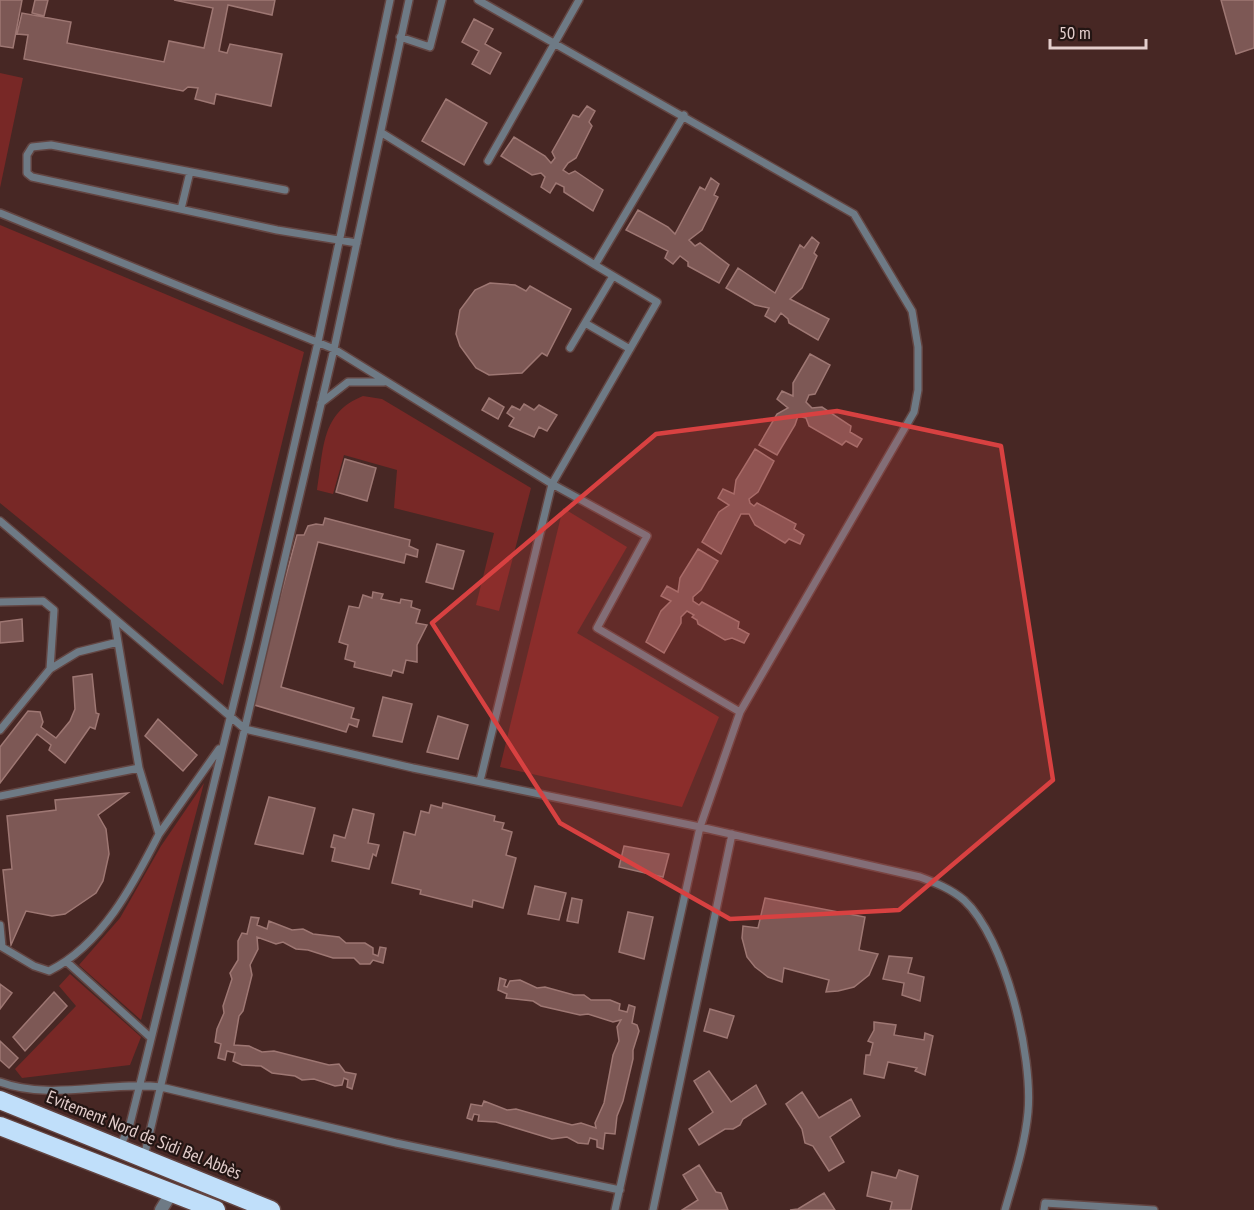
<svg xmlns="http://www.w3.org/2000/svg" width="1254" height="1210" viewBox="0 0 1254 1210" font-family="'PT Sans Narrow',sans-serif">
<style>
.green{fill:#782826}
.building{fill:#7d5855;stroke:#9e7773;stroke-width:1.5}
.lines{fill:none;stroke-linecap:round;stroke-linejoin:round}
.lane-casing{stroke:#634542;stroke-width:10}
.street-casing{stroke:#634542;stroke-width:15}
.highway-casing{stroke:#634542;stroke-width:21}
.lane{stroke:#6e7a85;stroke-width:7}
.street{stroke:#6e7a85;stroke-width:12}
.highway{stroke:#c0dffa;stroke-width:18}
.marked{fill:#d84141;fill-opacity:0.2;stroke:#d84141;stroke-width:4.5;stroke-linejoin:round}
.labels{text-anchor:middle;stroke-width:4.5;stroke-linejoin:round;paint-order:stroke}
.street-label{font-size:18px;fill:#e4cecc;stroke:#231513}
</style>
<rect width="100%" height="100%" fill="#472724"/>
<path class="green" d="M0,73l23,5 -23,110z
M0,225l304,127 -81,333 -223,-182z
M363,396l19,3 149,89 -32,123 -23,-6 18,-72 -100,-25 3,-38 -53,-15 -11,39 -16,-4c7,-40 3,-77 46,-94z
M563,508l64,39 -50,86 142,84 -37,90 -182,-40z
M204,783l-63,237 -62,-55 41,-47 41,-72z
M70,974l71,63 -11,28 -108,13 -7,-9 61,-63 -17,-20z"/>
<path class="building" d="M0,0h22l-9,48 -13,-2z
M35,0h13l-4,16 -12,-3z
M174,0h101l-3,15 -44,-10 -9,46 8,2 3,-9 52,10 -11,52 -55,-12 -2,10 -19,-5 3,-11 -10,-1 -5,4 -159,-32 4,-24 -11,-1 5,-21 49,9 -4,21 97,19 5,-21 35,7 9,-40z
M1221,0h33v48l-18,6z
M474,19l19,10 -8,15 16,9 -11,21 -18,-10 7,-13 -17,-9z
M446,99l41,24 -23,42 -42,-24z
M587,106l8,5 -6,11 3,4 -16,32 -8,5 -5,7 6,4 6,-3 28,19 -10,21 -29,-19v-5l-8,-4 -6,10 -9,-6 4,-10 -4,-4 -9,2 -31,-19 13,-19 31,19 6,7 4,-5 -3,-6 21,-37 6,2z
M711,178l8,6 -5,11 4,2 -16,33 -13,10 6,6 5,-3 29,22 -10,18 -31,-17v-4l-8,-6 -7,8 -8,-6 3,-7 -42,-21 12,-20 30,17 7,7 25,-47 5,3z
M812,237l7,6 -5,10 3,3 -15,32 -12,11 39,20 -11,21 -29,-17 -1,-4 -7,-6 -6,9 -10,-6 4,-8 -14,-3 -29,-17 12,-20 37,25 25,-48 4,3z
M490,283l25,2 11,6 4,-5 41,23 -24,47 -5,-3 -20,20 -33,2 -13,-7 -16,-22 -4,-12 4,-24 15,-20z
M810,354l20,11 -15,29 -6,1 -3,7 6,6 10,-1 29,19 -1,6 12,7 -5,8 -11,-6 -4,4 -33,-19 -3,-8 -8,-2 -3,9 -18,30 -18,-10 18,-31 11,-6 -11,-9 5,-8 11,5v-13z
M489,398l15,9 -6,12 -16,-9z
M524,404l10,6 5,-5 18,10 -10,16 -8,-4 -5,10 -25,-11 5,-8 -7,-5 5,-7 8,4z
M755,449l19,12 -16,31 -9,7 1,4 4,3 3,-3 39,21 -2,5 10,6 -4,9 -11,-5 -4,4 -30,-18 -6,-11h-8l-20,40 -19,-12 17,-30 10,-7 -11,-7 5,-9 11,5 2,-14z
M345,459l31,9 -9,33 -31,-9z
M325,518l85,22 -1,6 9,4 -1,7 -11,-3 -2,9 -86,-21 -37,145 73,21 -3,10 8,2 -2,7 -8,-3 -3,8 -95,-28 46,-169h7l4,-9 8,-2 7,1z
M437,544l27,7 -11,38 -27,-7z
M698,549l20,12 -17,29 -8,7v4l6,4 3,-3 37,20 -1,6 11,6 -5,9 -12,-5 -7,2 -27,-16 -1,-4 -5,-3 2,-2 -7,-4 -6,6v6l-17,30 -18,-11 15,-31 10,-10 -10,-5 6,-10 11,6 2,-14z
M373,592l10,2 -2,5 19,4 1,-4 11,2 -1,6 9,3 -4,13 11,2 -10,20v17l-11,-2 -3,13 -10,-3 -2,6 -37,-9 1,-5 -10,-3 3,-14 -9,-3 10,-36 10,2 4,-13 9,3z
M22,619l1,22 -23,2v-21z
M92,674l4,39 3,1 -4,15 -5,-2 -25,36 -16,-13 2,-5 -14,-11 -37,49v-36l28,-36 12,1 3,10 -2,5 15,11 14,-17 5,-12 -2,-32z
M383,697l29,7 -10,38 -29,-6z
M438,716l30,9 -10,34 -31,-7z
M158,719l39,36 -14,16 -38,-35z
M128,793l-30,22 8,14 3,25 -6,27 -7,12 -31,21 -13,2 -26,-5 -15,34 -8,-75 9,-1 -5,-53 49,-6 -1,-10z
M269,797l46,11 -12,46 -48,-10z
M443,803l52,13 -1,5 10,2 -2,6 10,3 -6,23 10,3 -13,50 -30,-8 -1,7 -52,-13 1,-4 -29,-7 12,-51 11,3 6,-24 8,2 2,-8 11,3z
M353,809l21,5 -6,29 11,2 -3,11 -3,-2 -4,15 -37,-8 3,-13 -4,-1 3,-12 11,3z
M624,846l45,8 -6,23 -44,-10z
M535,886l31,7 -7,27 -31,-6z
M572,898l10,2 -4,23 -11,-2z
M765,898l100,19 -6,33 19,4 -9,21 -15,12 -16,4 -12,1 3,-12 -45,-12 -2,14 -14,-5 -13,-10 -8,-10 -5,-19 1,-12 15,2z
M628,912l25,5 -9,42 -25,-7z
M251,917l8,1 -2,7 10,4 2,-8 23,9 11,-1 10,5 26,3 7,6h19l8,5v6l5,2 2,-9 6,1 -3,15 -10,-3 -3,4h-10l-6,-6h-21l-25,-8 -12,-1 -13,-7 -7,2 -19,-7 1,12 -8,16 2,10 -9,36 -4,5 -5,29 15,1 13,6 12,-1 55,14 10,-1 6,8 11,2 -4,15 -5,-2 1,-7 -4,-2 -2,7 -7,1 -21,-7 -12,1 -7,-4 -23,-3 -11,-7 -19,-1 -9,-4 2,-8 -8,-2 -2,9 -7,-2 3,-14 -6,-2 2,-13 7,-16 -1,-7 9,-27 -2,-6 8,-13v-19l4,-8 5,1z
M889,956l23,2 -4,15 16,4 -4,24 -18,-6 2,-12 -21,-4z
M500,978l6,2 -2,6 3,1 3,-6 10,-1 17,8 8,-1 29,8h10l7,5h19l10,4 -1,6 8,2 2,-7 6,2 -3,16 5,2 2,6 -6,19v9l-10,42 -6,15 -2,18 -10,-1 -2,16 -6,-2v-7l-7,-2 -2,6 -10,-1 -11,-6 -15,2 -56,-17 -18,-1 1,-6 -5,-1 -2,6 -5,-2 4,-14 11,2 2,-5 23,9 9,-1 56,16 9,-2 15,5 -1,-5 9,-20 9,-48 6,-14 -2,-14 4,-7 -8,2 -25,-8 -8,1 -39,-9 -8,-5 -27,-3 1,-4 -9,-4z
M0,984l12,9 -12,16z
M54,992l13,14 -42,45 -12,-14z
M710,1009l24,7 -7,22 -23,-7z
M874,1022l22,3 -2,10 30,5 1,-7 8,3 -8,39 -10,-4 2,-3 -29,-6 -4,16 -20,-4 2,-19h4l3,-12 -5,-2 6,-11z
M0,1041l18,17 -9,10 -9,-8z
M709,1071l22,31 25,-17 10,19 -23,15 -3,6 -7,4h-8l-26,16 -10,-16 24,-17 -19,-31z
M802,1092l17,26 32,-19 9,17 -30,21 14,25 -15,9 -16,-25 -8,-3 -3,-14 -16,-25z
M699,1165l17,27 5,1 7,17h-46l16,-10 -15,-25z
M899,1170l19,6 -7,34h-21l2,-8 -25,-6 5,-24 24,6z
M824,1193l11,17h-45l8,-1z"/>
<g class="lines">
<g class="lane-casing">
<path id="lane" d="M478,0l376,214 58,97 6,36v43l-4,22 -174,300 -40,115 -85,383
M400,37l30,10 12,-47
M382,133l213,132 89,-150
M488,161l91,-161
M285,190l-234,-45 -19,2 -5,8v18l5,4 245,53 80,13
M181,209l9,-37
M0,213l334,136 218,135 95,52 -50,92 143,84
M585,323l45,26
M570,348l43,-72
M321,403l27,-21h36
M0,521l114,97
M0,602l43,-1 11,9 -4,59
M0,730l50,-61 28,-17 40,-10
M139,768l-25,-150 131,111 168,39 287,59 220,50c16,6 31,12 44,23 42,39 69,157 64,212 -3,33 -14,66 -23,98
M480,781l72,-297 105,-182 -62,-37
M0,796l139,-28 20,66c-26,51 -57,111 -110,137l-15,-5 -32,-19 -2,-22
M159,834l60,-85
M67,962l84,76
M0,1082c50,19 109,-1 161,5l235,56 224,47
M120,1147l10,-23 10,-40 109,-443 69,-299 72,-342
M144,1157l190,-808 75,-349
M653,1210l79,-376
M1044,1210l1,-7 109,7"/>
</g>
<g class="street-casing">
<path id="street" d="M161,1210l11,-18"/>
</g>
<g class="highway-casing">
<path id="highway" d="M0,1100l271,110
M0,1126l216,84"/>
</g>
<use href="#lane" class="lane"/>
<use href="#street" class="street"/>
<use href="#highway" class="highway"/>
</g>
<path class="marked" d="M837,411l164,35 52,334 -154,130 -169,9 -170,-96 -128,-200 224,-189z"/>
<g class="labels">
<g class="street-label">
<text transform="translate(144 1135) rotate(22)" y="6">Evitement Nord de Sidi Bel Abbès</text>
</g>
</g>
<path d="M1050 39v9h96v-9" fill="none" stroke="#e4cecc" stroke-width="3"/>
<text x="1059" y="39" font-size="18" fill="#e4cecc" stroke="#231513" stroke-width="4.5" paint-order="stroke">50 m</text>
</svg>
